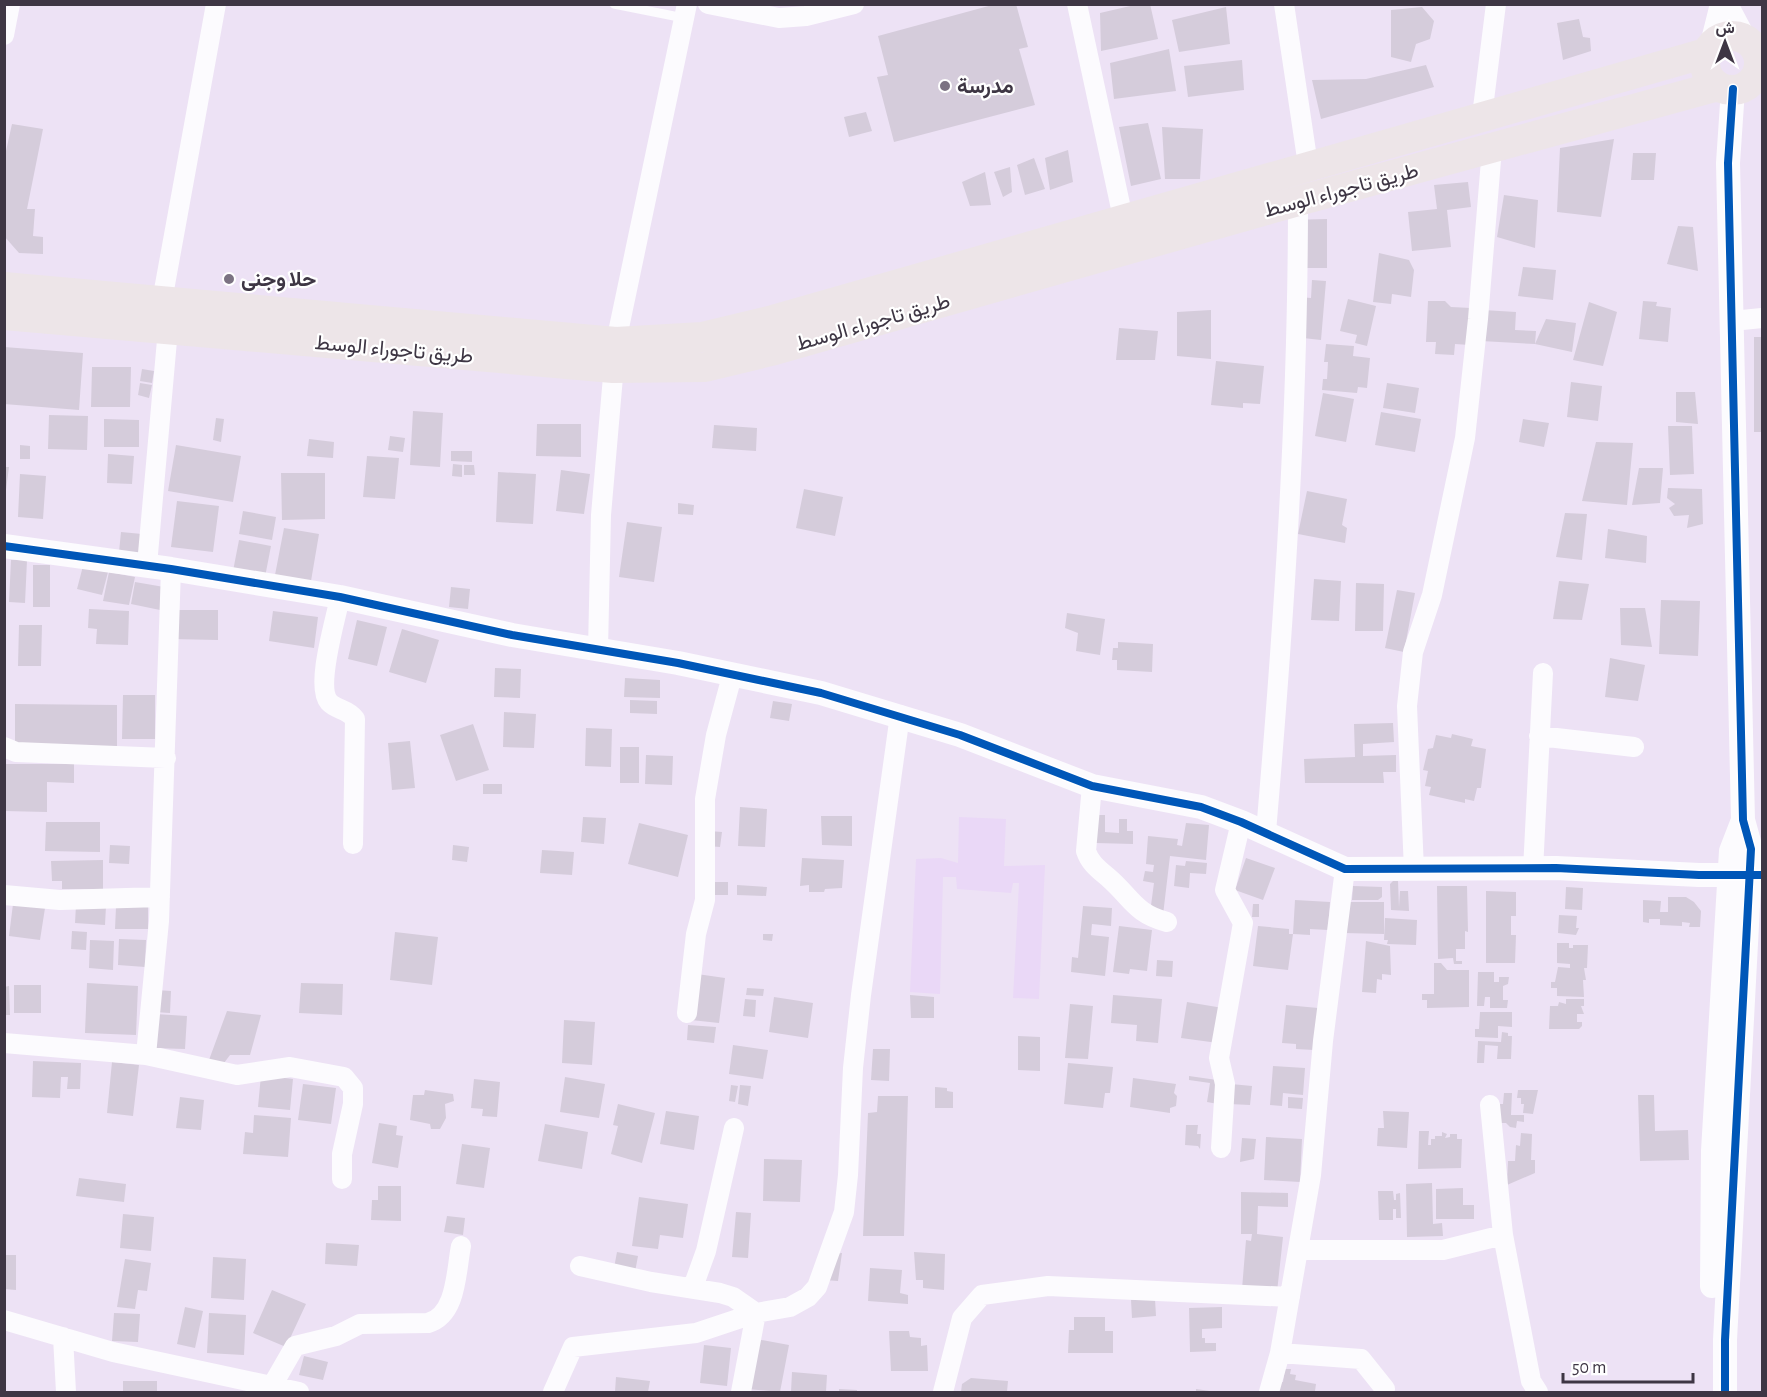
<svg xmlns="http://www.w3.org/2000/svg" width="1767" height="1397" viewBox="0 0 1767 1397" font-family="'Alegreya Sans',Vazirmatn,sans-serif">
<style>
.built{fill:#ead8f7}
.building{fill:#d5ccdb}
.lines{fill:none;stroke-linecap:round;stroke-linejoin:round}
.service{stroke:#fcfbfe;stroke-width:9}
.minor{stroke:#fcfbfe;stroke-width:20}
.tertiary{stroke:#fcfbfe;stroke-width:24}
.primary{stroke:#ede5e8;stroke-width:30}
.cycleway-casing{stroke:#fff;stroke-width:11}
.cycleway{stroke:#0057b8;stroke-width:8}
.poi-dot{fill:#7b7282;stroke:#fff;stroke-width:2}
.labels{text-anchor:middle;stroke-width:4.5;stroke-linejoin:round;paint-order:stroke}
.poi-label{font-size:21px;font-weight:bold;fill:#3e3644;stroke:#fff;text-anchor:start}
.street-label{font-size:21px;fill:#3e3644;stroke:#fff}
</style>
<rect width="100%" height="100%" fill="#ede2f5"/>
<path class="built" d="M959,817l47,2 -2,47 41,-1 -6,134 -26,-1 6,-115h-6l-2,10 -54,-4 -1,-12h-13l-3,117 -30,-2 6,-133 25,-1 17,5z"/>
<path class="building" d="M996,4h20l12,43 -9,2 16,56 -141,37 -17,-65 11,-2 -10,-39z
M1139,4h11l8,35 -57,12 -1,-38z
M1226,7l4,37 -51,8 -7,-32z
M1422,7l12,14 -4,18 -14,5 -5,18 -20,-5v-47z
M1579,19l4,18 7,1 1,13 -28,9 -6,-37z
M1169,49l7,42 -62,8 -4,-36z
M1242,60l2,30 -56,7 -4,-31z
M1426,65l8,22 -113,32 -9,-39 54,-1z
M866,112l6,19 -23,6 -5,-20z
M1148,123l13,56 -30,7 -12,-59z
M12,124l31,5 -16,80h8l-2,27 10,1v17l-24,-1 -15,-17v-76z
M1162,127l41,2 -3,50h-35z
M1614,139l-13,78 -44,-5 3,-64z
M1068,150l5,32 -23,8 -5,-32z
M1633,153h23l-2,27h-23z
M1034,158l11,31 -20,6 -8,-30z
M1010,167l2,25 -9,5 -9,-25z
M985,172l6,33 -21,1 -8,-24z
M1468,182l3,25 -24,3 4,37 -39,4 -4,-39 29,-3 -3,-24z
M1504,195l34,5 -3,48 -38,-11z
M1327,219v49h-37v-48z
M1678,226l15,1 5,44 -31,-7z
M1379,253l30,7 5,10 -3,27 -19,-3 -1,10 -18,-2z
M1523,267l33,3 -3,30 -35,-4z
M1312,280l14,1 -5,59 -27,-3 4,-40 13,1z
M1348,299l28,7 -9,40 -12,-3 2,-8 -17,-4z
M1428,301h17l6,6 20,1 -1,37 -15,-1 -1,11 -19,-1 1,-12h-10z
M1643,301l14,1 -1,4 15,2 -3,34 -29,-3z
M1589,302l28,10 -14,54 -30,-6z
M1211,310v49l-34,-3v-44z
M1483,310l33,2 -1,18 21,1 -1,13 -54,-3z
M1546,319l30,4 -4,29 -37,-8z
M1119,328l39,3 -3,29h-39z
M1754,337h8v95h-8z
M1326,344l28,2 -1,10 17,2 -3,30 -9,-1 -1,6 -35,-3 1,-11h4l1,-17h-4z
M4,347l79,6 -4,57 -75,-6z
M1216,361l48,5 -4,38 -17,-1v5l-32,-3z
M92,367h39l-1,40h-39z
M142,369l12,2 -2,12 -12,-2z
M1571,382l31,4 -4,35 -31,-4z
M140,383l12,2 -3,13 -11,-3z
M1387,383l32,5 -4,25 -32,-5z
M1676,392h19l3,32 -22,-2z
M1323,393l31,6 -8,43 -31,-6z
M413,411l30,2 -3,54 -30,-2z
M1381,412l40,7 -6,33 -40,-7z
M49,415l39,1 -1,34 -39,-1z
M216,418l8,1 -3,23 -8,-2z
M104,419l35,1v27h-35z
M1523,419l26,4 -5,24 -25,-5z
M537,424h44v33l-45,-1z
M714,425l43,3 -1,23 -44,-3z
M1668,426h24l2,48 -24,1z
M390,436l15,2 -2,14 -15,-2z
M309,439l25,3 -1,16 -26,-2z
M1596,442l37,1 -6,62 -45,-4z
M20,445l10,1v13h-10z
M176,445l65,11 -8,46 -65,-11z
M451,451h21v11l-21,-1z
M108,454l26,2 -2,28 -25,-1z
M367,456l32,2 -4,41 -32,-2z
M453,464l9,1v12l-10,-1z
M464,465h10l1,10h-11z
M4,467h5l-3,23h-2z
M1639,468h24l-3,35 -28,2z
M561,470l29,4 -6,40 -28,-3z
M498,472l38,2 -3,50 -37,-2z
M281,473h44v46l-43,1z
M20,474l26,2 -3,43 -25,-2z
M1668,488l34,1 1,35 -16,4 2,-13 -15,1 -5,-8 6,-4 -8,-6z
M804,489l39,8 -8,39 -39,-8z
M1307,491l40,8 -5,26 5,3 -2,15 -47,-9z
M177,501l42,5 -6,46 -42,-5z
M678,503l16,2 -1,10 -15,-1z
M243,511l33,6 -4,23 -33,-6z
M1565,513l22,1 -5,46 -26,-3z
M627,522l35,5 -8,55 -35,-5z
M284,528l35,6 -8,47 -36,-6z
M1608,529l39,7 -1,27 -41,-5z
M121,532l21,2 -1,19 -22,-1z
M239,540l32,6 -6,31 -32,-6z
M11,560h16l-2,43 -16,-1z
M33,565h17v42h-17z
M83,566l25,6 -6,23 -25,-6z
M109,572l26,5 -6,28 -26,-4z
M1314,579l27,2 -2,40 -28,-1z
M1559,581l30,3 -7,36 -29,-1z
M135,582l29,5 -4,23 -29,-6z
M1356,583l28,1 -1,47h-28z
M451,587l19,2 -2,20 -19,-2z
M1397,590l18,3 -11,59 -19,-4z
M1661,600l39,1 -2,55 -39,-2z
M1620,608h25l7,39 -31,-2z
M89,609l40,2 -1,34 -32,-1 1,-15 -9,-1z
M171,610h47v30l-47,-1z
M273,611l45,6 -4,31 -45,-7z
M1067,613l38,6 -5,36 -24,-4 2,-18 -13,-5z
M357,620l30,7 -10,39 -29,-7z
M19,625h23l-1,41h-23z
M402,629l37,11 -13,43 -37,-11z
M1118,642l35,2 -1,28 -35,-2v-10h-5l1,-12h5z
M1610,658l35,7 -7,36 -33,-4z
M495,668l26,1 -1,29 -26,-1z
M625,678l35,2v18l-36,-1z
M123,695h32v44h-33z
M630,700l27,1v13l-27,-1z
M773,701l19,3 -3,17 -19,-3z
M15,704l102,1v44h-102z
M504,712l32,2 -2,34 -31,-1z
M1393,723l1,19 -31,2v12l33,-1v17h-13l1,11h-79l-1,-24 51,-2 -1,-33z
M473,724l16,46 -33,11 -16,-46z
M586,728l26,1 -1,38 -26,-1z
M1452,734l21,5 -2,7 15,3 -5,39h-4l-3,13 -9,-2v4l-36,-8 2,-8 -6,-1 3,-15 -5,-1 5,-21 5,-1 3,-13 15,3z
M410,741l5,47 -23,2 -4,-47z
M620,747h19v36h-19z
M646,755l27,1 -1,29 -27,-1z
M4,764h70v19l-27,-1v30l-43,-1z
M483,784h19v10h-19z
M740,807l27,2 -2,38 -27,-1z
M1096,815h9v17l14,1v-14h8v12h6v13l-37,-1z
M821,816h31v30l-30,-1z
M583,817l23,1 -2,26 -23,-2z
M46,822h54v30l-55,-1z
M639,823l49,12 -10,42 -50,-13z
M1186,823l23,2 -3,35 -36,-4 -7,59 -13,-2 4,-30 -11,-2 2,-10 8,1 1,-7 -8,-1 2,-28 30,3 -1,6 5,1z
M709,831l13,1 -2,15 -12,-1z
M110,845l20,1 -1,18 -20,-1z
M453,845l16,2 -2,15 -15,-2z
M542,850l32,2 -2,23 -32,-2z
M802,858l42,2 -2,28 -17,1 -1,3h-15v-7l-9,1z
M1246,858l29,10 -12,32 -28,-10z
M103,860v29h-41v-8h-10l-1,-20z
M1186,861l21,2 -1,11 -16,-1 -1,15 -15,-2 2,-21 9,1z
M1393,881h5l1,26 1,-16h8l1,20 -18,-1 -1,-26z
M711,882h17v13h-17z
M737,885l30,2 -1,9 -29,-1z
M1353,886l29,1v10l-4,3h-26z
M1437,886h30l1,46 -3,-1v18h-9v12h6v3h-8l-1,-6 -15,1z
M1566,887l17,1 -1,22 -17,-1z
M1486,891l30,1v24h-5v19h5l-1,28h-29z
M1668,897h18l8,5 7,9 -1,16h-11l1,-4 -8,-1v4l-22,-1v-6h-11v4l-6,-1v-22l18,1 -1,11h8z
M1295,900l35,2 -2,28 -18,-1v6l-17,-1z
M1345,902h39v32l-40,-1z
M13,904l32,4 -5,32 -31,-4z
M1253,904h6v13h-7z
M76,905l30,1 -1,19 -30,-2z
M1083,906l29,2 -1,18 -19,-2 -1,11 18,2 -4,39 -34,-4 1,-15 6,1z
M116,907h32v22h-33z
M1559,915l18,1 -1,12h3l-3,7 -18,-2z
M1385,918l32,2 -1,25 -29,-1 1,-4h-4z
M1119,926l33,4 -5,41 -17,-2 -1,5 -16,-2z
M1258,926l31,3v5h4l-5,36 -35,-4z
M72,931l15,1 -1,18 -15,-1z
M395,932l43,5 -6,48 -42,-5z
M763,934h10l-1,7 -9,-1z
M119,939l27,1 -1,27 -27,-2z
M90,940l24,1 -1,29 -24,-2z
M1366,941l24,5 1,29 -9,-1v6l-5,-1 -1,14 -14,-1z
M1557,943h12v5h4v-3h15l-1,23h-3l2,12h-3l1,17 -27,-1v-8h-6v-6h4l3,-15 12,1v-4l-13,-1z
M1157,960l16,1 -1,16 -16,-1z
M1434,963h7l6,7h22v37l-42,1v-8h-5v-6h12z
M1478,972h16v10h5v-5h10l-1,7 -5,2v14h5l-1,8h-17v-11h-5l-1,9h-7z
M697,974l28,4 -6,45 -28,-3z
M87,983l51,3 -2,49 -51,-2z
M301,983l42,1 -1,31 -43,-2z
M14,985h27v28h-27z
M9,986l1,29h-6v-28z
M747,988l17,1 -1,7 -17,-1z
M156,990l15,1 -1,22 -15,-1z
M910,995l24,2v21h-23z
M1113,995l49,4 -4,44 -22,-2 1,-16 -26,-2z
M774,997l39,6 -5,35 -39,-6z
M745,999l11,1 -1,17 -12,-1z
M1566,999h18v7h-3l3,8h-7v8h5v4l-3,3h-30l1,-23h8l1,-4 7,2z
M1187,1002l36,6 -5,35 -37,-5z
M1070,1004l23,2 -5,53 -23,-1z
M1286,1005l32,3 -4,42 -18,-1v-5l-14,-1z
M227,1011l34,4 -11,40h-20l-6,8 -15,-3z
M1480,1012h32v15l-14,-1v12l-23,-1v-8h4z
M155,1014l32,2 -2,33 -32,-1z
M564,1020l31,2 -3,43 -30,-2z
M688,1025l28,2 -2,16 -27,-3z
M1502,1032l6,1v3h4l-1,23h-14l1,-13 -13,-1 -1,18h-7l1,-22 23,1z
M1018,1036l22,1v34l-22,-1z
M733,1045l35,5 -5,29 -34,-5z
M873,1049h17l-1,32 -18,-1z
M33,1061l48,2 -1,26h-13l1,-12h-7l-1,21 -28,-1z
M112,1062l27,3 -6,51 -26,-3z
M1068,1063l45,4 -3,26h-5l-2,15 -39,-4z
M1273,1066l32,2 -2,27 -20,-2 -1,13 -12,-1z
M261,1075l32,4 -3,31 -32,-3z
M1189,1076l28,4 1,24 -11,-2 3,-19 -21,-3z
M565,1077l40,7 -6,34 -39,-6z
M1133,1078l43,6 -2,9 3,3 -1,10 -6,2v5l-40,-6z
M474,1079l26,3 -3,35 -15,-1 1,-7 -12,-1z
M303,1084l33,4 -5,36 -33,-4z
M1231,1084l21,2 -2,19 -21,-1z
M731,1085l7,1 -3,16 -6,-1z
M740,1085l11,1 -3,20 -10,-2z
M935,1087l12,1v3l6,1v16h-18z
M425,1090l28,4 1,7 -9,3 1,14 -6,11h-9l-1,-5 -20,-4 3,-25h11z
M1518,1090h20l-5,24 -10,-1 1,-9h-3v-6h-4z
M1504,1093h8l-1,22h13v7l-7,-1 -1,7 -6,-1 -4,-4h-8l1,-19h4z
M1638,1095h16l1,36 33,-1 1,30 -49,1z
M878,1096h30l-4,140h-41l5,-123 9,-1z
M180,1097l24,3 -3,30 -25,-2z
M1288,1097l15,1 -1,11 -14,-1z
M618,1104l37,9 -13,50 -31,-9 7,-28 -5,-1z
M666,1111l33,5 -5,34 -34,-6z
M1383,1111l26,1 -2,36 -30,-2 1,-18h6z
M254,1115l37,3 -3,39 -45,-3 2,-22 8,1z
M379,1123l18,3 -1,9 7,1 -5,32 -26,-5z
M545,1124l43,8 -6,37 -44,-8z
M1186,1125h12l-1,9h4l-1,15 -2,-3 -13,-1z
M1419,1131h10l-1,14h3v-6h4v-3h7v-4l5,2 -2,4 5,-1v-3h7v5h5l-1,29 -43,1z
M1521,1133l11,1 -1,26h4v13l-28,12 1,-24h7l1,-16 4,1z
M1266,1137l36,2 -2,43 -36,-2z
M1242,1138l14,1 -2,20 -14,3z
M462,1144l28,4 -6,40 -28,-4z
M764,1159l38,1 -2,42 -37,-1z
M79,1178l47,6 -2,18 -48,-6z
M1432,1183l1,41 9,-1 1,13 -36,1 -1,-53z
M378,1186h23v35l-30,-1 1,-20h6z
M1463,1188v17h11v14h-38v-30z
M1378,1191h15l1,9h2v-6l4,-1 1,25h-5v-9h-3v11h-14z
M1241,1192l47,1v14l-30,-1 -1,28 26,3 -6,55 -35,-3 4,-49 5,1 1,-7h-11z
M639,1197l49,7 -5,34 -23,-3 -2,14 -26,-3z
M736,1212l15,1 -3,45 -16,-1z
M123,1214l31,3 -3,34 -31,-3z
M447,1216l18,2 -2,17 -19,-3z
M326,1243l33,2 -2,21 -32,-2z
M617,1252l21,4 -3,16 -21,-4z
M914,1252l31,2 -1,36 -21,-2v-8h-7z
M842,1253l-4,28 -14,-1 8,-26z
M4,1255h12v35l-12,-1z
M213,1257l33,2 -2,41 -33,-2z
M125,1259l26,4 -4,28 -9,-1 -3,19 -18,-2z
M870,1268l32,2 -2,23 8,2v9l-40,-3z
M272,1290l34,14 -20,43 -33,-14z
M1155,1299l1,17 -24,2 -1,-18z
M185,1307l18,4 -8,37 -18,-4z
M1222,1307v21l-20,1v9h3v5h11v8l-26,1 -1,-44z
M114,1313l26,1 -2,28 -26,-1z
M209,1313l37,2 -2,40 -37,-2z
M1074,1317h31v14h8v22h-45l1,-23h5z
M889,1331h20l1,6 11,1v8l6,-1 1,26h-37z
M756,1339l33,6 -9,47 -33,-3z
M704,1345l27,3 -4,38 -27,-3z
M304,1356l24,6 -5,18 -24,-5z
M1285,1369h6l-1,5 6,1 -1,5 21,4 -1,7 -42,1 2,-10h8z
M792,1372l35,3 -1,17h-35z
M616,1377l34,4 -2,11h-33z
M971,1378l37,3 -1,11h-46l1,-8z
M123,1381h34v11h-34z
M839,1389l18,1v2h-18z
M1196,1389l14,2v1h-14z"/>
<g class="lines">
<path class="service" d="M614,4l70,14"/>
<path class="minor" d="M708,4l71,14 27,-2 48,-12
M1077,4l46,214
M1284,4l24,161
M1728,4l19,36
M4,35l6,-31
M1709,48l11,-44
M1482,116l14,-112
M162,301l54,-297
M1732,321l30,-3
M147,565l21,-236
M340,597c-4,22 -25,89 -11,105 7,8 19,7 26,17l-2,125
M598,649l3,-134 15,-173 71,-338
M1539,736l95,11
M4,747l12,5 150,6
M1092,786l-6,65c4,13 15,20 25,29 21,19 25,34 56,42
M1266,832c18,-210 32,-420 32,-631
M1414,870l-7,-164 6,-54 19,-57 33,-157 13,-119 14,-171
M1533,870l10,-197
M4,895l56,5 100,-3
M687,1013l9,-79 9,-34v-101l11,-64 16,-59
M4,1043l142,12 91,20 53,-8 54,10 9,11v16l-11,50v25
M146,1055l13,-134 12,-352
M1490,1105l13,130 28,146 7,11
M1221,1148l4,-64 -6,-26 24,-135 -18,-33 16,-68
M1299,1250h144l60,-15
M580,1266l71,16 69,11 13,4 23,16
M693,1287l13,-36 28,-123
M4,1320l109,32 186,40
M63,1337l3,55
M1280,1353l81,6 24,30
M272,1386l23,-40 41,-10 24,-12 68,-1c29,-8 28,-52 33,-77
M553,1392l20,-45 123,-14 60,-20 34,-6 18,-10 9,-10 27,-75 4,-37 5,-107 8,-73 39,-280
M741,1392l15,-79
M943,1392l19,-74 20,-23 66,-9 242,11
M1269,1392l11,-39 31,-178 12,-134 22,-172"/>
<path class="tertiary" d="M4,546l167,23 169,28 172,38 166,28 143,30 139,42 132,51 109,21 40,15 104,47 211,-1 143,7h63
M1712,1286l1,-135 18,-300 12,-31
M1725,1392v-52l26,-491 -8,-29 -15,-657 5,-74"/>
<path class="primary" d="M1705 63a27 27 0 1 1 54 0a27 27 0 1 1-54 0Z
M4,287l612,55 86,-5 71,-17 933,-267
M4,315l609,53 92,-1 66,-16 527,-150 420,-115"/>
<g class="cycleway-casing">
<path id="cycleway" d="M4,546l167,23 169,28 172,38 166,28 143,30 139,42 132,51 109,21 40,15 104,47 211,-1 143,7h63
M1725,1392v-52l26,-491 -8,-29 -15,-657 5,-74"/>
</g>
<use href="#cycleway" class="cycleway"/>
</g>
<g class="poi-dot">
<circle cx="945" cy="86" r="6"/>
<circle cx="229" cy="279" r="6"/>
</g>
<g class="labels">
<g class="poi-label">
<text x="957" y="93">مدرسة</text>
<text x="241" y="286">حلا وجنى</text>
</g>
<g class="street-label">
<text transform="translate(1341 190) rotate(-15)" y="7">طريق تاجوراء الوسط</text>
<text transform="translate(873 322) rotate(-16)" y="7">طريق تاجوراء الوسط</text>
<text transform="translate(394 349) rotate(5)" y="7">طريق تاجوراء الوسط</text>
</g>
</g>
<rect width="1767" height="1397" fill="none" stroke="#3e3644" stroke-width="12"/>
<g transform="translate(1725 42)" stroke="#ffffff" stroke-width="4.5" paint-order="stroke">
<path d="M0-4.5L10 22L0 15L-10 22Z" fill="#3e3644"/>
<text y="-9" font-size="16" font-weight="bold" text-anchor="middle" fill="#3e3644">ش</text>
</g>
<path d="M1563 1373v9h130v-9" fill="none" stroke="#3e3644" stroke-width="3"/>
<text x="1572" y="1373" font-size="18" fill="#3e3644" stroke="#ffffff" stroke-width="4.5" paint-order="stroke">50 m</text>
</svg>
